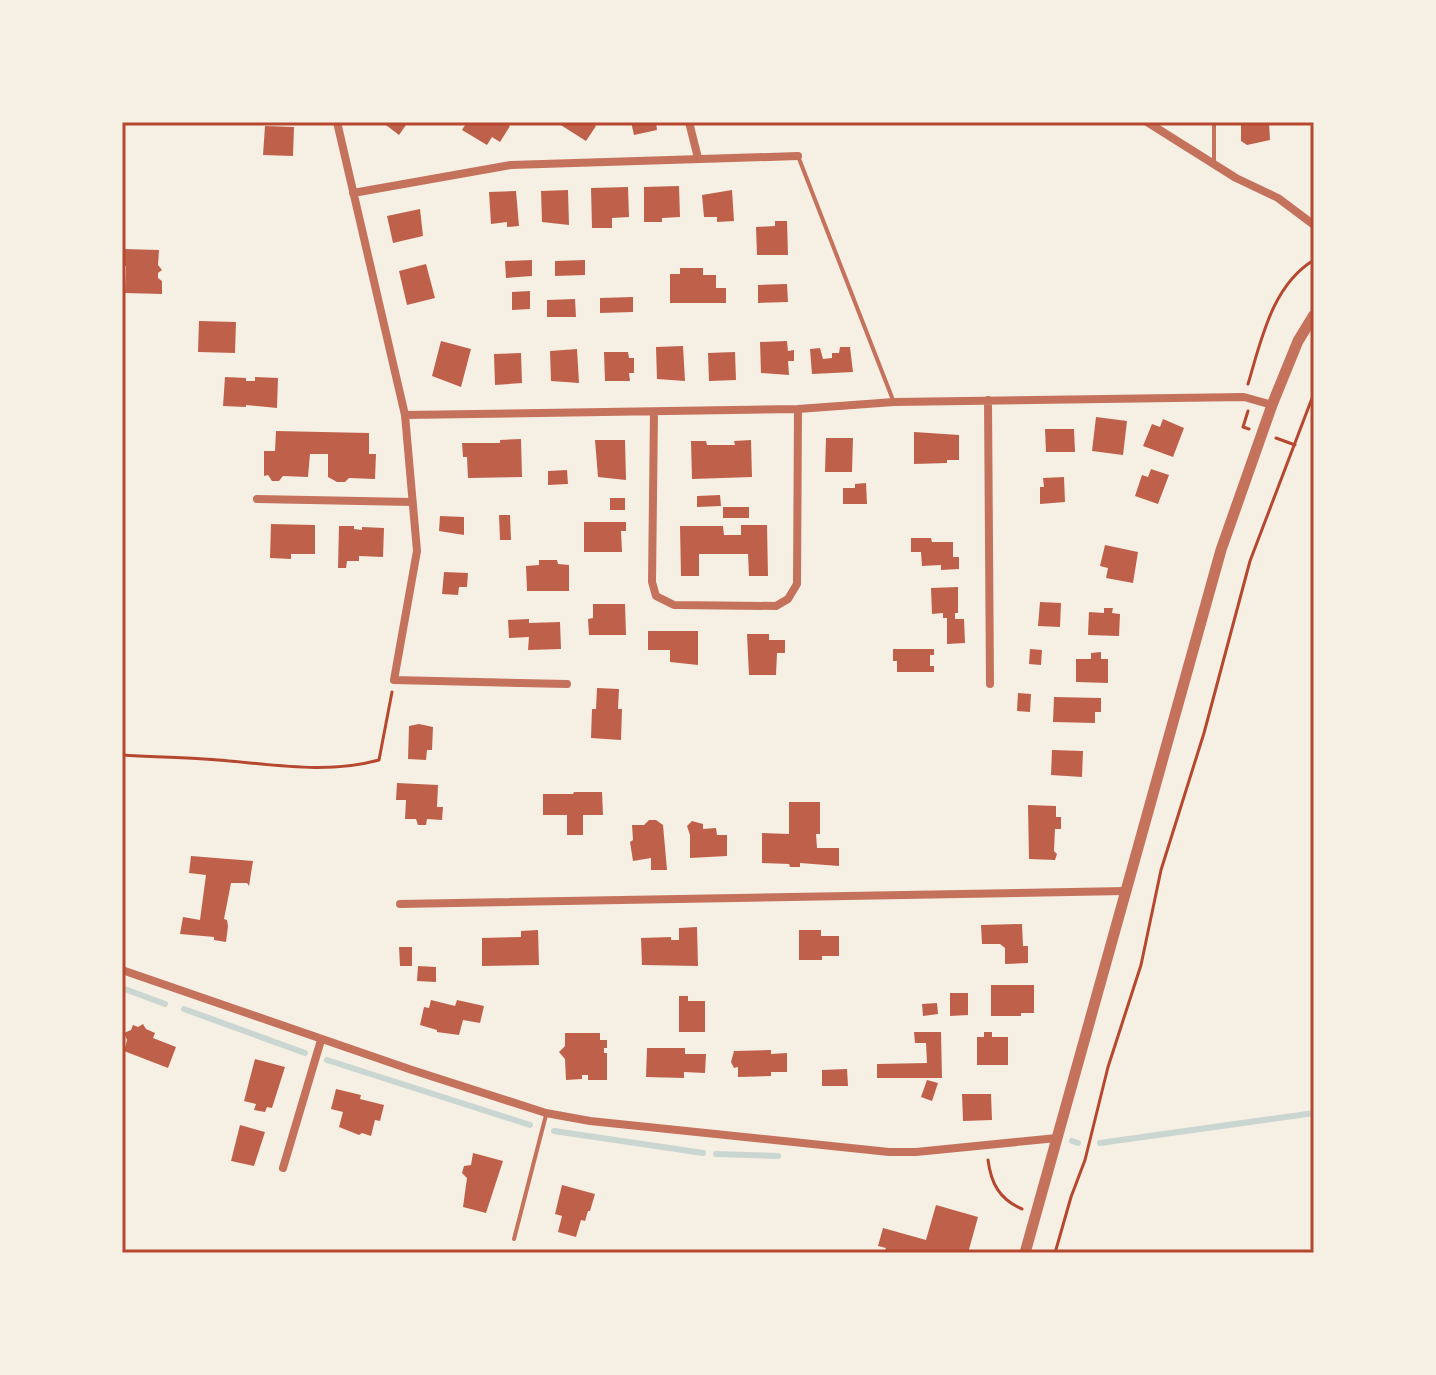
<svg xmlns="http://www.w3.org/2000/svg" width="1436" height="1375" viewBox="0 0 1436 1375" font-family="'Noto Sans',sans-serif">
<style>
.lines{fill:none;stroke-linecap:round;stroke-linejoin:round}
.stream{stroke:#c9d6d2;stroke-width:6}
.building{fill:#bf614a}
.path{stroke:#b5482f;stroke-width:3}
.service{stroke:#c5725c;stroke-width:4}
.minor{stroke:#c5725c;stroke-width:8}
.tertiary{stroke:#c5725c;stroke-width:11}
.neatline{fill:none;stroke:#b5482f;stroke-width:3}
</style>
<rect width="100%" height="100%" fill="#f6efe4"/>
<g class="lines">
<path class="stream" d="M122,988l43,16
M184,1009l121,44
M327,1060l203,65
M554,1131l149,22
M1072,1141l6,2
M1100,1143l214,-30
M716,1154l62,2"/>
</g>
<path class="building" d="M382,122h26l-9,13z
M467,122h37l6,4 -10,16 -8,-5 -5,8 -25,-15z
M556,122h34l6,4 -10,15z
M631,122h25l1,8 -23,5z
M1241,122h28l1,18 -23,5 -6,-4z
M265,126l29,1 -1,29 -30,-1z
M679,186l1,31 -18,1v4h-18v-35z
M628,187l1,30 -17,1v10h-20l-1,-40z
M568,190l1,35 -27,-3 -1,-31z
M732,190l2,31 -17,1v-5h-13l-2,-22z
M516,191l3,35 -12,1v-5l-16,2 -2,-32z
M420,209l3,27 -30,7 -6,-27z
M775,221h12l1,34h-31l-1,-28 19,-1z
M123,249l36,1 -1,15 4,5 -4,3v5l4,3v13l-37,-1 1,-27h-3z
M532,260v16l-26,2 -1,-17z
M585,260v15l-30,1v-15z
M426,264l9,34 -28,7 -8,-34z
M680,268h23v7h13v13h10v15h-56v-29h10z
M787,284l1,18 -30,1v-18z
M530,291v18l-18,1v-18z
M633,297v15l-33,1v-15z
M575,299l1,18h-29v-17z
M199,321l37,1 -1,31 -37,-1z
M441,341l30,8 -10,38 -29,-11z
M787,341l1,10 6,-1v11h-6l1,14 -28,-2 -1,-31z
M683,346l2,35 -28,-2 -1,-32z
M840,347h10l3,25 -41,2 -2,-25 10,-1 3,11 9,-1v-5h7z
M577,349l2,34 -28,-2 -1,-30z
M604,352h24l1,6h5v15h-5l1,8h-25z
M735,352l1,28 -27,1 -1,-28z
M521,353l1,30 -27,2 -1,-31z
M225,377l21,1v3h9v-4l23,1 -1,30 -31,-3v2l-23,-1z
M1096,417l31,4 -4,34 -31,-4z
M1163,419l21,9 -11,29 -30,-11 9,-22 8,3z
M1045,429h29l1,23h-29z
M276,431l93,2v21h7l-1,25 -26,-1 -4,4h-8l-9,-5v-23h-18l-2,23 -25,-1 -4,5h-7l-4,-6 -4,1v-25h11z
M914,432l45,3v25h-12v3l-33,1z
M826,438h27l-1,34h-27z
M521,439l1,38 -54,1 -1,-21h-4l-1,-14h38v-3z
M595,440h30l1,40 -28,-3z
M751,440l1,37 -60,2 -1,-38h15l1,4h28l-1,-4z
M1151,469l18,6 -11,29 -23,-8 7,-21 6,2z
M567,470l1,14 -20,1v-14z
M1064,477l1,25 -25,2v-17h4l-1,-9z
M866,483l1,21h-24v-16h12v-4z
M720,495l1,11 -24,1v-11z
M610,498h15v12h-15z
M723,507h26v11h-26z
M499,515h11l1,25h-11z
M440,516l24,1v18l-25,-4z
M584,522h42v9h-5l1,21h-38z
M271,524l44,1v29h-24v5l-21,-1z
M741,525h26l1,51h-19l-1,-22h-49v22h-18l-1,-50h43l1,9h17z
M339,526h15v3l8,1v-3l22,1 -1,29 -24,-1v5h-12l-1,7h-8z
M911,538h20l1,4h21v15h6v12l-18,1v-5l-19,1 -1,-14h-10z
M1105,545l33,7 -5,31 -27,-5 2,-10 -8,-2z
M539,560h18l1,4 11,1v26h-42l-1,-25 13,-1z
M444,572l24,1 -1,14h-8l-1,8 -16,-1z
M958,587v26h-3v6h9l1,24 -18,1v-26h-4v-5l-11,1 -1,-26z
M1040,602l21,1 -1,24 -22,-1z
M593,604h32l1,31h-37l-1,-16 5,-1z
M1104,608h9l-1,5 8,1 -1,22 -31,-1 1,-23 15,1z
M529,619v4l31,-1 1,27 -33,1 1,-13 -20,1 -1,-18z
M648,631h50v34l-28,-3v-12h-22z
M747,634h22v6h16v13h-8l-1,22h-27z
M893,649h41v6h-4v11h4v6h-37v-11h-4z
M1030,649l12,1 -1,15 -12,-1z
M1101,652v7h7v24l-32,-1v-23h15v-6z
M597,688l22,1 -1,20h4l-1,31 -30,-2 1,-29h4z
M1018,693l13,1 -1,18 -13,-1z
M1054,697l47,1v14h-6v11l-42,-1z
M419,724l14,3 -1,23h-5l-1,10 -18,-1 1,-33z
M1052,750l31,1 -1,26 -31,-2z
M397,783l41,2 -1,22h6l-1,13 -15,-1 -1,6h-8l-2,-6h-11l1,-19h-10z
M574,792h28l1,23h-20v20h-16v-20h-24v-21h30z
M789,802h31v32h-4l1,14h22v18l-39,-3v4h-10l-1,-3 -27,-1v-30l27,1z
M1028,805l28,1v11h5v12h-6l-1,22 3,3 -2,6 -26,-1z
M649,820h7l7,5 4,45h-16v-12l-18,3 -3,-19 3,-2 -1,-15h12z
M692,821l11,3v5l13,-1 1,7h10v21l-37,2v-23l-3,-9z
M191,856l62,5 -4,25 -2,-3h-16l-7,36 3,1 1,6 -2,16 -12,-2v-3l-34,-3 3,-17 17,3 6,-45 -17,-2z
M1022,924l1,22h5v17l-23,1v-16l-5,-4h-18l-1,-19z
M697,927l1,39 -56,-1 -1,-27 30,-1v3h8v-12z
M538,930l1,35 -57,1v-28l39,-1v-6z
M799,930h22v6h18v20h-17v4h-23z
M399,947h13v19h-12z
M418,966l18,1v15l-19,-1z
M991,985h43v28h-13v3h-30z
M950,993h18v22l-18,1z
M679,996h9v5h17v31h-26z
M431,1000l24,6 2,-6 27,6 -4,17 -17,-3 -4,15 -22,-3v-2l-17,-5 4,-18 5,1z
M937,1003l1,11 -15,2 -1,-12z
M143,1024l3,5 9,4 -2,5 23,9 -8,21 -44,-17 3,-11 -3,-7 7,-3 2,-5 5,2z
M914,1032h27l1,46h-65v-14l50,-1 -1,-20h-11z
M984,1032h8v5h16v28h-31v-28h7z
M565,1033h35v7h7v8h-3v5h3v27h-19v-5h-6v4l-16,1 -1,-21 -6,-7 6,-6z
M647,1048h38v6h21l-1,19 -21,-1v6l-38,-1z
M771,1050v4l16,-1v19h-16v4l-33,1v-10l-4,1 -3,-6 3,-11z
M255,1059l30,8 -13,41 -5,-1 -2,5 -11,-2 2,-6 -12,-3z
M847,1069l1,17h-26v-16z
M927,1080l11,3 -6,18 -11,-4z
M336,1089l25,6 -1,4 24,6 -4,16 -5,-1 -4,16 -9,-3 -3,2 -20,-8 4,-15 -12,-3z
M962,1094h29l1,26 -29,1z
M240,1125l25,7 -11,34 -23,-5z
M473,1153l30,8 -17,52 -23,-6 4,-29 -5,-5 2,-7 7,-1z
M562,1185l33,9 -5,17h-2l-3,10 -4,-1 -5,17 -18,-5 4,-16 -7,-2z
M936,1205l42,12 -10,36h-84l2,-5 -8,-2 5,-18 43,12z"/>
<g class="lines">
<path class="path" d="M1248,384c13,-43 24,-99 66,-124
M1248,411l-5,16 6,2
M1276,438l19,7
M122,755c27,2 55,2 82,4 57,3 118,17 175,1l13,-68
M988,1160c3,23 11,39 34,49
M1055,1253l16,-56 14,-37 23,-93 33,-102 20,-95 43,-137 46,-172 64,-168"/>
<path class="service" d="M798,156l95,244
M1214,163v-41
M514,1239l32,-124"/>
<path class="minor" d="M337,122l68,293 12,136 -23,129 173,4
M689,122l9,36
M1147,122l89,56 42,20 36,27
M353,193l158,-28 287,-9
M988,400l2,284
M654,412l-2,170 4,14 18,9 102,1 12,-7 9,-15 1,-175
M405,415l393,-6 96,-7 350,-5 28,8
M257,499l155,3
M400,904l726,-13
M122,970l290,100 134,43 44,8 299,31h27l141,-14
M283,1168l38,-128"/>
<path class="tertiary" d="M1025,1253l196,-703 51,-145 26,-64 16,-26"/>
</g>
<rect width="1436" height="1375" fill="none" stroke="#f6efe4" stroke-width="248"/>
<rect x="124" y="124" width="1188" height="1127" class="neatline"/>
</svg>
